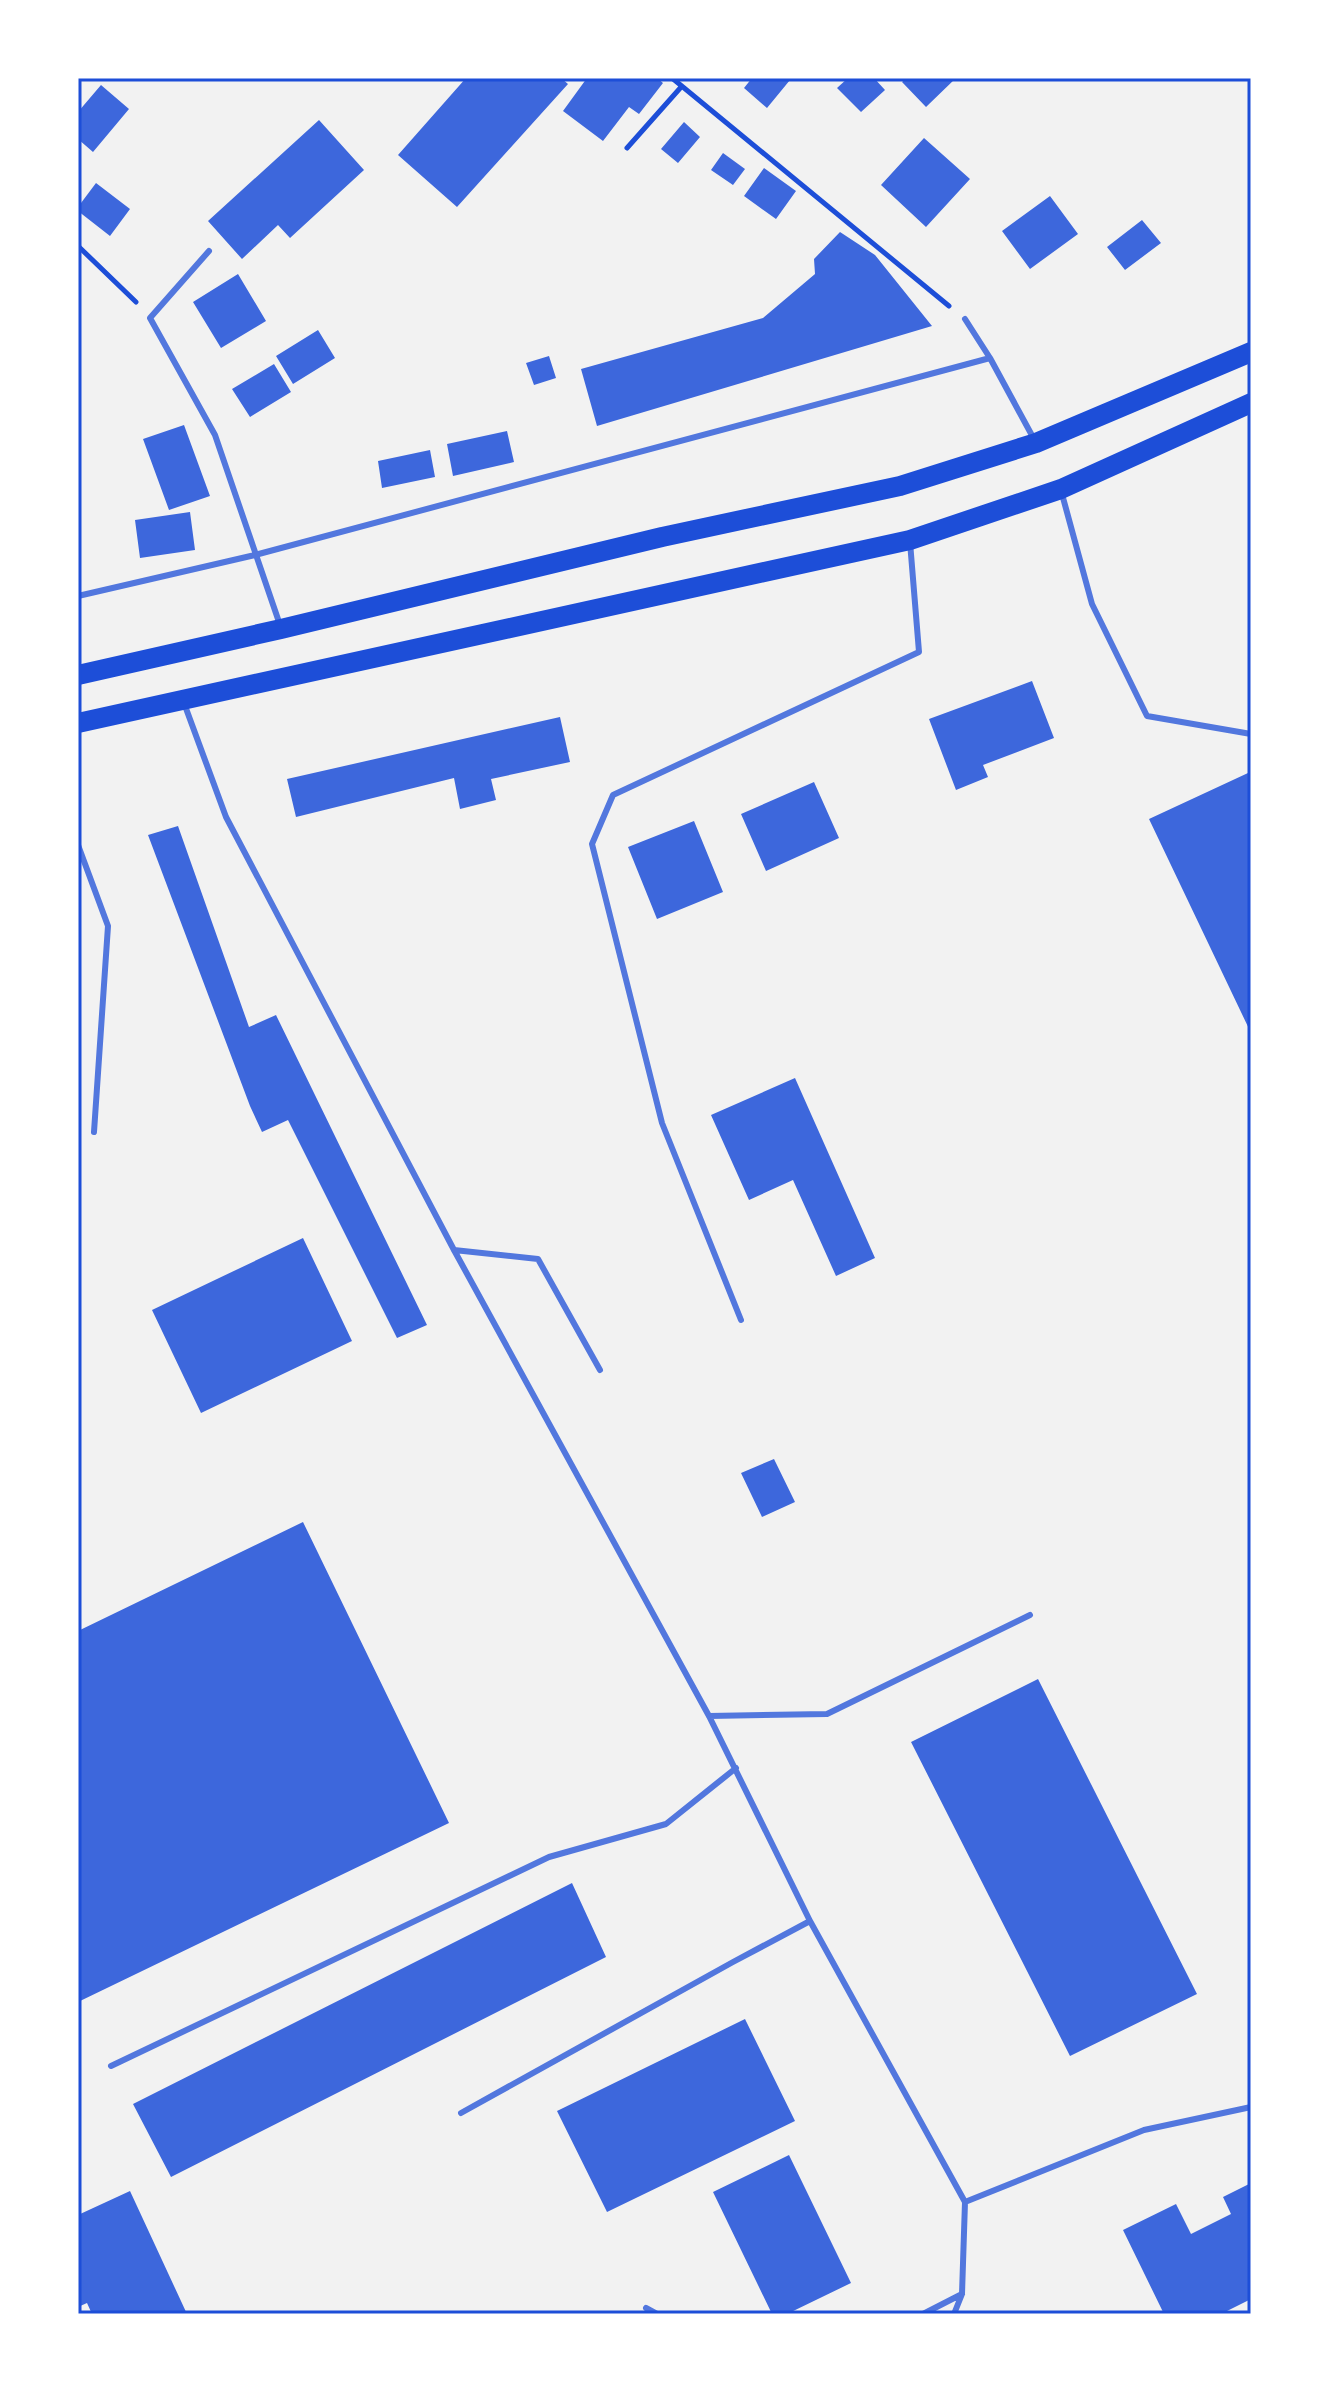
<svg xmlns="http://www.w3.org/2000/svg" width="1329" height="2392" viewBox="0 0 1329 2392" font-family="Rubik,sans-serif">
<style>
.building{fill:#3d67dc}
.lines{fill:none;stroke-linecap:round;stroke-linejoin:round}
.path{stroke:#1d4ed8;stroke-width:5}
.service{stroke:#5277de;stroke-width:6}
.primary{stroke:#1d4ed8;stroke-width:20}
.neatline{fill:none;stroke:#1d4ed8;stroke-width:3}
</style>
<rect width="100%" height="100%" fill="#f2f2f2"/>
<path class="building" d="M466,78h95l7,6 -111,123 -59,-52z
M587,78h70l6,5 -24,31 -10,-7 -26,34 -40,-30z
M752,78h36l2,2 -23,28 -23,-20z
M848,78h26l11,12 -24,22 -24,-24z
M907,78h49l-30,29 -24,-25z
M101,85l28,24 -36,43 -15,-13v-27z
M319,120l45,50 -74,68 -12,-13 -36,34 -34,-38z
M684,122l16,15 -22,26 -17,-14z
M924,138l46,41 -44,48 -45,-42z
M723,153l22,16 -12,16 -22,-15z
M764,168l32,23 -20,28 -32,-23z
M96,183l34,26 -20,27 -32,-25v-4z
M1050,196l28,38 -48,35 -28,-38z
M1142,220l19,23 -36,27 -18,-23z
M840,232l35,23 57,71 -335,100 -16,-57 182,-51 52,-44 -1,-15z
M238,274l28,47 -45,27 -28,-46z
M318,330l17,28 -42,26 -17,-28z
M549,356l7,22 -22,7 -8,-22z
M274,364l17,28 -41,25 -18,-28z
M184,425l26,71 -41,14 -26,-71z
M507,431l7,31 -61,14 -6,-32z
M430,450l5,27 -53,11 -4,-27z
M190,512l5,38 -55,8 -5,-38z
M1032,681l22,57 -71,27 5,12 -32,13 -27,-71z
M560,717l10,45 -79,17 5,21 -36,9 -6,-31 -158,39 -9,-38z
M1248,773l3,5v255l-102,-214z
M814,782l25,56 -73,33 -25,-57z
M694,821l29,71 -66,27 -29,-72z
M178,826l71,201 27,-12 151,310 -30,13 -109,-218 -26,12 -12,-26 -102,-271z
M795,1078l80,180 -39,18 -43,-96 -44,20 -38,-85z
M303,1238l49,103 -151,72 -49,-103z
M774,1459l21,43 -33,15 -21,-44z
M303,1522l146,301 -371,179v-371z
M1038,1679l159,315 -127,62 -159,-314z
M572,1883l34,74 -435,220 -38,-73z
M745,2019l50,102 -188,91 -50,-101z
M789,2155l62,128 -64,31h-15l-59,-122z
M1251,2183v116l-30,15h-57l-41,-84 53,-26 15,30 40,-20 -8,-17z
M130,2191l57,123h-95l-5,-11 -9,4v-92z"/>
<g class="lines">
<path class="path" d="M672,78l277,228
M627,148l55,-62
M78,246l58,56"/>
<path class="service" d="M209,251l-59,67 65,117 65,190
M965,319l25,39 45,83
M1062,494l30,110 55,112 104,18
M78,596l177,-41 735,-197
M184,703l42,114 228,433 255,466 101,205 155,281 -3,92 -8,20
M78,845l30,81 -14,206
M454,1250l84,9 62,111
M741,1320l-79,-197 -70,-279 21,-49 306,-143 -9,-110
M709,1716l118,-2 203,-99
M111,2066l438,-209 117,-33 70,-56
M461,2113l272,-151 77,-41
M965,2202l179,-72 107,-23
M646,2308l11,6
M923,2314l39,-20"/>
<path class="primary" d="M78,675l203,-46 381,-92 238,-51 136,-43 215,-91
M78,723l832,-183 151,-51 190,-86"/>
</g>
<rect width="1329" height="2392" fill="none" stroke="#ffffff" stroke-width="160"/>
<rect x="80" y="80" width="1169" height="2232" class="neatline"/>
</svg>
